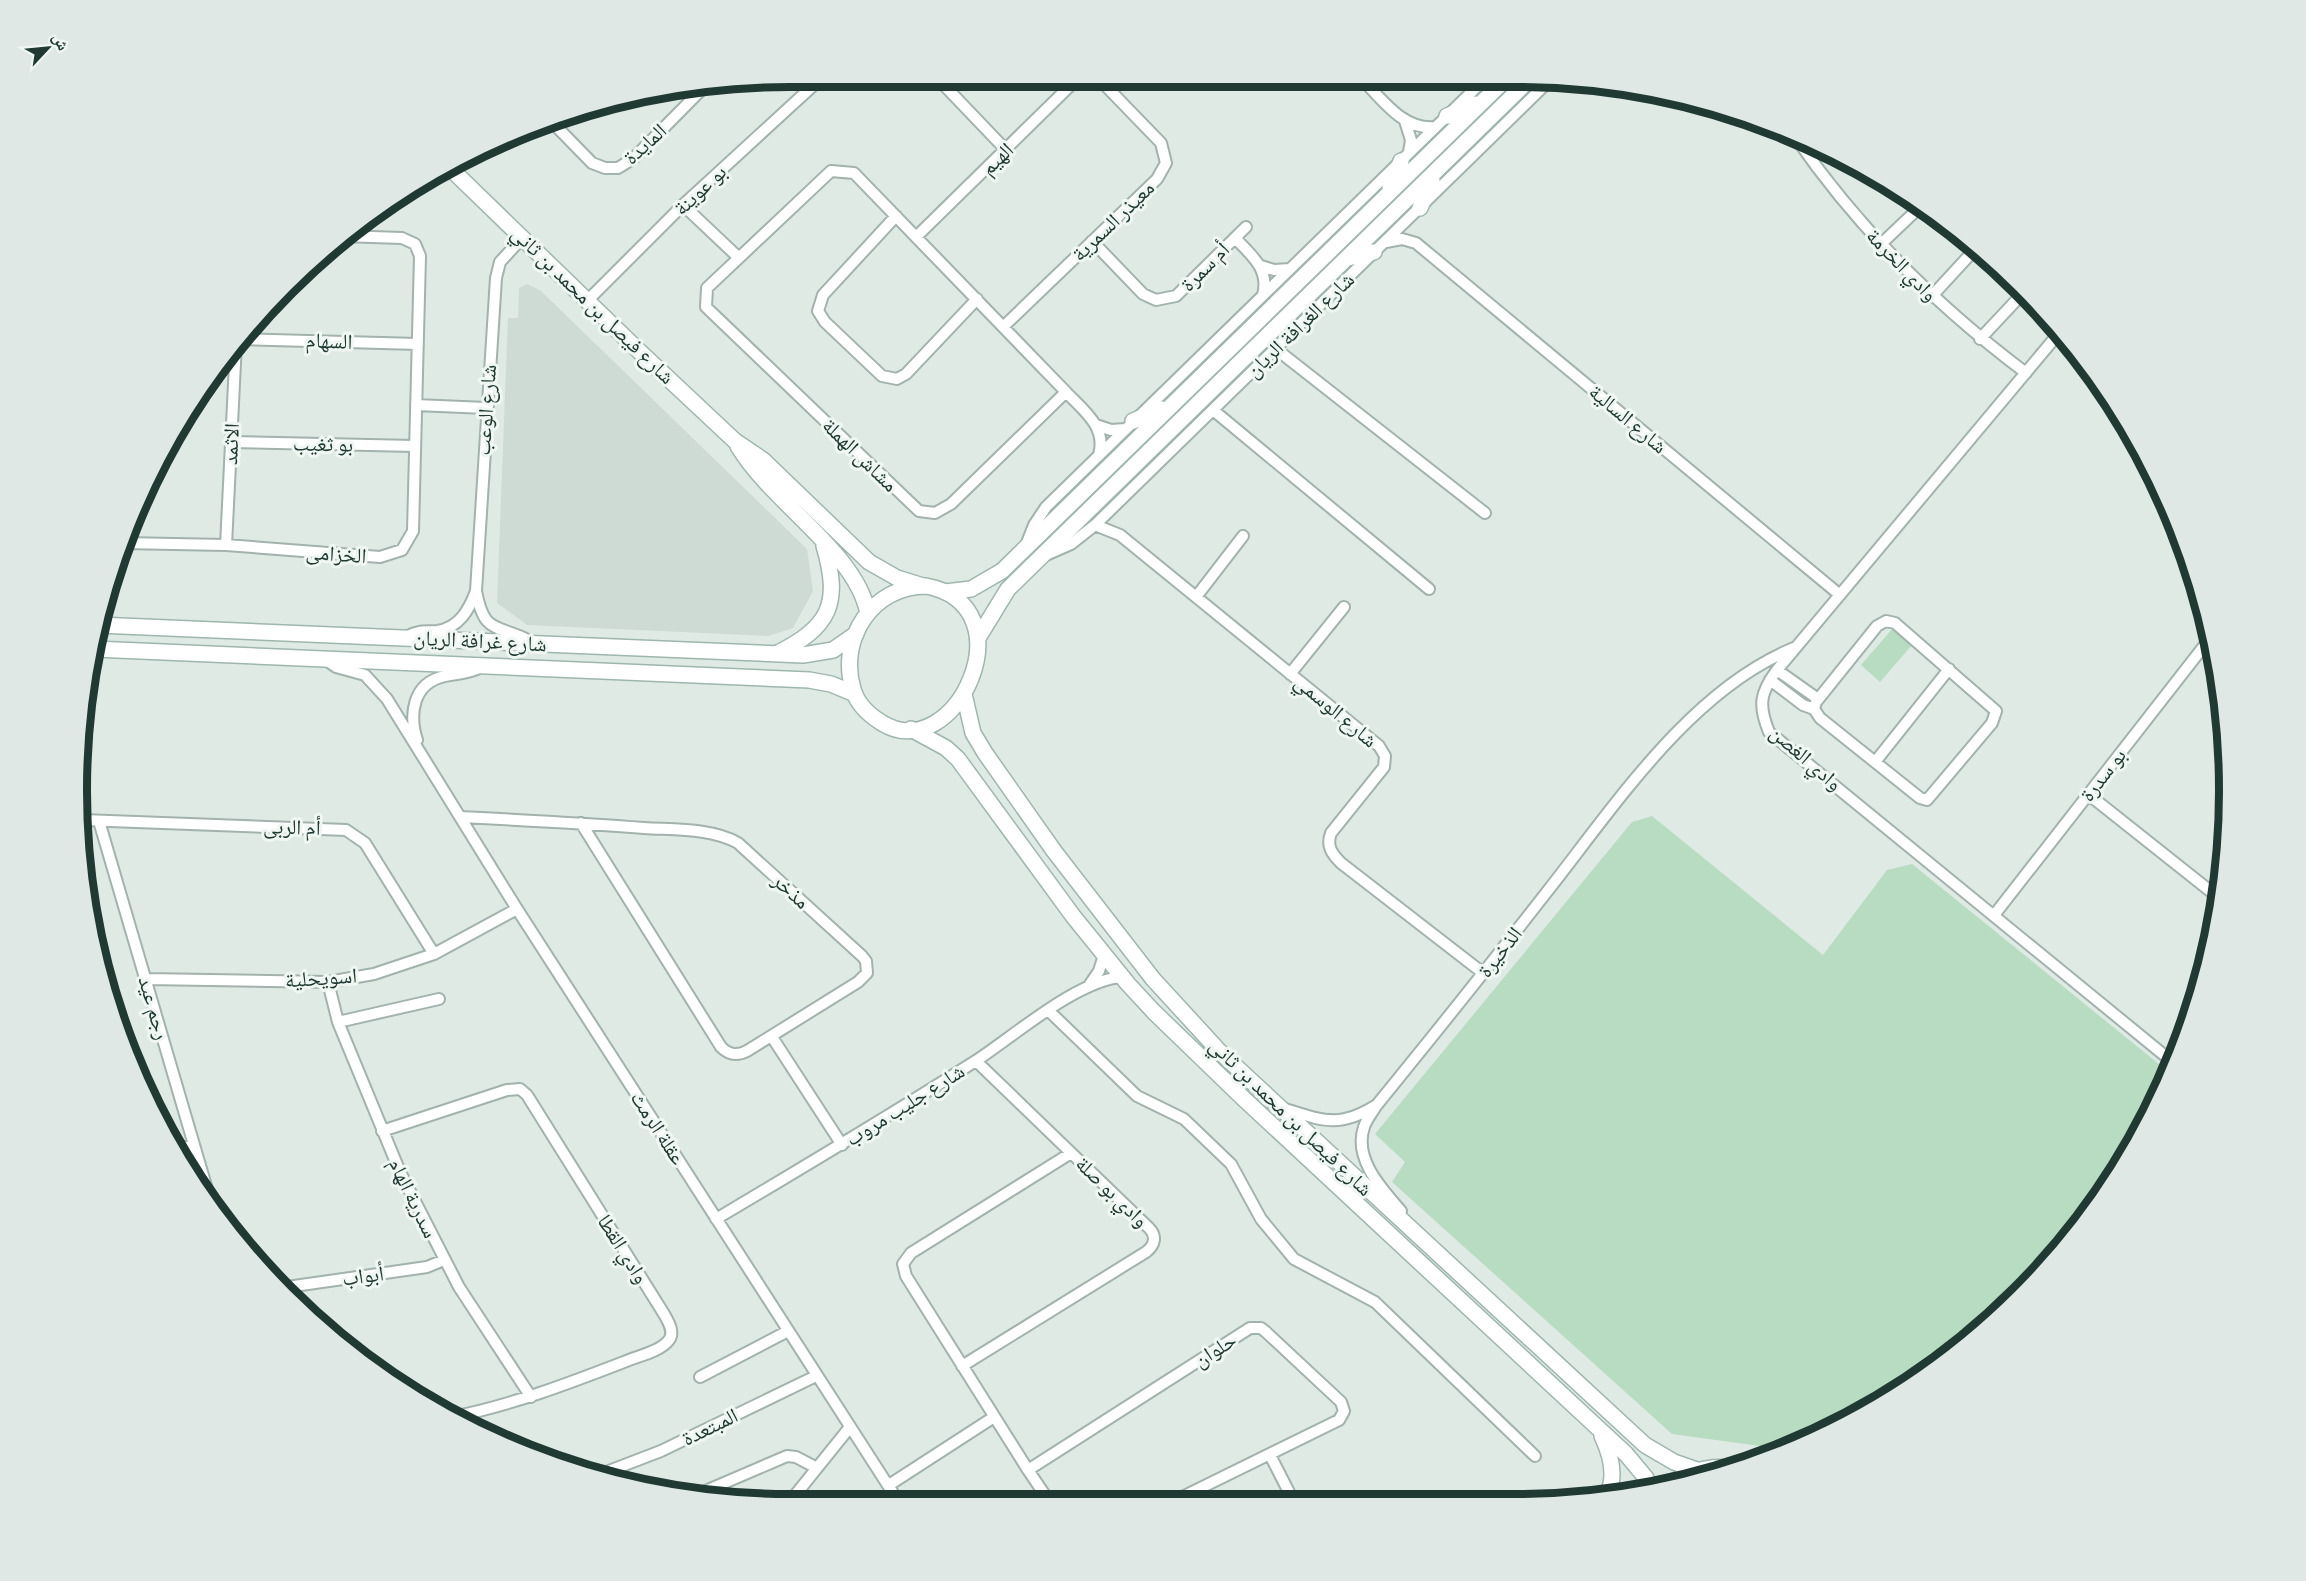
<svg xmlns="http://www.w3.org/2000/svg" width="2306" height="1581" viewBox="0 0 2306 1581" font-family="'Source Sans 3','Noto Naskh Arabic',sans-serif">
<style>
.built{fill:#cedad4}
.green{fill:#b8dcc1}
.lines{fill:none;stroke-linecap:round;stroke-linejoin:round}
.street-casing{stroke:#a2b2ac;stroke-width:14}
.secondary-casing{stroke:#9eb6ad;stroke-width:18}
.street{stroke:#fff;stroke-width:10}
.secondary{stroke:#fff;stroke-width:15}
.labels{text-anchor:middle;stroke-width:6;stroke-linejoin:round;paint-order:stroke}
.street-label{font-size:21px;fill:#203a33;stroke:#f0f7f3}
.rim{fill:none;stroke:#203a33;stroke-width:8}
</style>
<rect width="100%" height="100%" fill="#dfeae5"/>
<path class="built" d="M527,284l13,6 267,259 6,42 -20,37 -25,8 -241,-11 -30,-22 11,-285h10l1,-30z"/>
<path class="green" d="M1893,628l19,17 -32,37 -19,-17z
M1652,816l171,139 64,-85 25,-6 258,209 -61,114 -88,108 -109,89 -122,66 -118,-16 -280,-252 13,-20 -30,-28 257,-312z"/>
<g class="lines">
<g class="street-casing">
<path id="street" d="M1361,78c21,21 42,53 75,49
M940,81l66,69
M550,120l42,43 13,5h13l16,-10 74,-75
M1405,121l6,19 -2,12
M1796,138c64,93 141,168 230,235
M683,205l56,53
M896,216l-73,79 -5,16 7,11 57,54 15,3 9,-5 71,-75
M916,237l160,-157
M522,238l-22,24 -4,16 -20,313c8,42 18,33 50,48
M1235,238c16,17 35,31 28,57
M1092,241l51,53 13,6 20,-4 70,-69
M1386,242l16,-3 14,4 424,352
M1880,245l41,-39
M1261,266l13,4 16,-1
M1931,297l46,-50
M587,301l96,-96 134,-123
M1003,327l154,-148 9,-16 -5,-20 -61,-63
M2059,333l-282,337c-17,23 -19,35 -8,62l406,332
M240,339l178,5
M1980,339l45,-48
M1276,349l209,164
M1066,392l-115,112 -16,9 -16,-2 -213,-204 1,-19 124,-117 23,2 212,219c18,19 41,35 33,63
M416,405l70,3
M1213,410l216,179
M1096,425l15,5 14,-1
M231,442l184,4
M1095,525l25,10 259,211 6,10 -1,11 -53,66c-5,13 1,21 10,30l142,110
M122,543l104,2 154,12 22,-7 11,-19 7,-275 -5,-12 -13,-6 -60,-2
M226,545l10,-202
M1026,545l8,-20 12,-18 441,-430
M1046,555l25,-11 24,-19 455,-445
M1196,597l47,-61
M1886,621l9,2 101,88 -4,12 -65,77 -7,-2 -100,-80 -6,-9 2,-7 61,-76z
M408,636c10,-6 18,-4 29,-5 22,-3 32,-21 39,-40
M326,660l10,7 29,8 22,24 130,210 383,595
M1777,670l41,29
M1290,674l54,-67
M1770,680l33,25 11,4
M417,740c-8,-25 -5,-57 28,-64 13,-3 24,-2 36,-9
M1875,762l74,-93
M2088,794l131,104
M461,817c61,3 122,6 183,11 31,2 67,0 94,15l124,113 4,5 1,12 -9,9 -111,69c-10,5 -18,4 -26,-4l-140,-224
M83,820l263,10 19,13 69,111
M99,821l110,375
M1995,914l216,-277
M146,979l182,3 46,-8 60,-20 83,-45
M328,982l10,40 62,150 59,115 72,110
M1090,984l9,-13 5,-16
M1049,1011l88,85 47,23 47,45 30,55 33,40 81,43 160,154
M338,1022l101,-23
M772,1037l70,108
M1285,1109c39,12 54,19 90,-3
M382,1131l125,-41 13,-1 7,6 137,219c4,7 11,18 5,26 -9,12 -32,16 -45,22 -57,22 -112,43 -172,55
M174,1149l20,-4
M1401,1211c-19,-22 -48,-52 -37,-84 2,-7 8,-14 12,-21 57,-70 114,-141 170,-213 68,-86 144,-203 248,-245
M716,1219c86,-51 173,-103 258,-157 39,-25 104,-83 149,-85
M280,1288l147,-21 17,-7
M962,1366l184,-114c9,-7 11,-16 3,-24l-173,-167
M700,1377l88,-46
M1270,1455l25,49
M1028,1470l-122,-194 -3,-12 8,-11 160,-100
M601,1474l60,-23 155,-75
M889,1485l105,-68
M696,1495l91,-39 9,1 19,10
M788,1504l62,-77
M1051,1504l-23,-34 222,-142h11l5,4 75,70 3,9 -5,9 -171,84"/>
</g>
<g class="secondary-casing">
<path id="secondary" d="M1447,116l29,-12
M451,169l189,183 95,89 28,19 106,102 28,16 26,8
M1390,188l11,-27
M1420,208l12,-28
M1348,258l26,-6
M1133,421l29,-12
M738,446c35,58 117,105 130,167
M926,586c105,20 29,182 -44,137 -13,-8 -25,-19 -29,-34 -15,-51 20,-103 73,-103z
M945,592l26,-3 31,-18 506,-494
M98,625l705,30 30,-5 23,-16
M978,638l30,-49 523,-511
M94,649l715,31 22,4 24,10
M776,654c54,-27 65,-50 48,-108
M964,694l9,39 12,20 69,98 99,128 67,73 425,393 29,17 23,8
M911,729l35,19 12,11 115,157 55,68 26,28 89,86 383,356 20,24 5,13
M1602,1436c9,19 15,40 5,59
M1664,1488c20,-15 41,-23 66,-20"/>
</g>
<use href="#street" class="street"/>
<use href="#secondary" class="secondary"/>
</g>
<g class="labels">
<g class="street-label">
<text transform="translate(645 144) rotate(-42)" y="7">المايدة</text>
<text transform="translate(997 159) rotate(-44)" y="7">الهيم</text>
<text transform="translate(700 190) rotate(-43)" y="7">بو عوينة</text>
<text transform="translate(1113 221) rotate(-44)" y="7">معيذر السمرية</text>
<text transform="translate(1902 265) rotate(46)" y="7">وادي الخرمة</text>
<text transform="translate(1205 267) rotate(-45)" y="7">أم سمرة</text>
<text transform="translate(593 305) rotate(44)" y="7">شارع فيصل بن محمد بن ثاني</text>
<text transform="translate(1300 325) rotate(-44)" y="7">شارع الغرافة الريان</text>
<text transform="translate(329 341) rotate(2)" y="7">السهام</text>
<text transform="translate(486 410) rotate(-86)" y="7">شارع الوعب</text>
<text transform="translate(1628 419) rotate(40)" y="7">شارع السالية</text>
<text transform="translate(231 444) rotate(-87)" y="7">الاثمد</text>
<text transform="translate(323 444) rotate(1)" y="7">بو ثغيب</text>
<text transform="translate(860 455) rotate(44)" y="7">مشاش الهملة</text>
<text transform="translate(336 554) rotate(4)" y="7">الخزامى</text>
<text transform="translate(480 641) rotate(3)" y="7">شارع غرافة الريان</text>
<text transform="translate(1336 711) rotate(40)" y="7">شارع الوسمي</text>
<text transform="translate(1806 758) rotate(41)" y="7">وادي الغصن</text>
<text transform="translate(2103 775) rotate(-52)" y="7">بو سدرة</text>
<text transform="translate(292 827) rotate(2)" y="7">أم الربى</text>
<text transform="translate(791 891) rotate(42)" y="7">مذخر</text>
<text transform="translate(1500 952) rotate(-52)" y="7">الذخيرة</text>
<text transform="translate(321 978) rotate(-4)" y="7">اسويحلية</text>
<text transform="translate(154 1008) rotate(74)" y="7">رجم عيد</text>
<text transform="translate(905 1105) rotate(-32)" y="7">شارع جليب مروب</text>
<text transform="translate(1291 1117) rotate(44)" y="7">شارع فيصل بن محمد بن ثاني</text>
<text transform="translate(658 1128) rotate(57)" y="7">عقلة الرمث</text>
<text transform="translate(1112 1192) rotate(44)" y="7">وادي بو صلة</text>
<text transform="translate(413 1198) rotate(64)" y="7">سدرية الهام</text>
<text transform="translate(623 1249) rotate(58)" y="7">وادي القطا</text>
<text transform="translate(363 1276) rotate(-8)" y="7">أبواب</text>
<text transform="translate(1215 1350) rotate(-32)" y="7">حلوان</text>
<text transform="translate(710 1427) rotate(-26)" y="7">المبتعدة</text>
</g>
</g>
<path d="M0 0H2306V1581H0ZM790 87H1516A703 703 0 0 1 2219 790V791A703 703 0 0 1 1516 1494H790A703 703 0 0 1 87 791V790A703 703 0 0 1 790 87Z" fill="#dfe8e4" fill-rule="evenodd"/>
<path class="rim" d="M790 87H1516A703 703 0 0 1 2219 790V791A703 703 0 0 1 1516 1494H790A703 703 0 0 1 87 791V790A703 703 0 0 1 790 87Z"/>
<g transform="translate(48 48) rotate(64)" stroke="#f0f7f3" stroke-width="4.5" paint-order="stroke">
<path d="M0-4.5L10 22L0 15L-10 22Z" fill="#203a33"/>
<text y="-9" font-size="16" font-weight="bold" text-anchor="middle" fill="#203a33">ش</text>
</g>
</svg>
